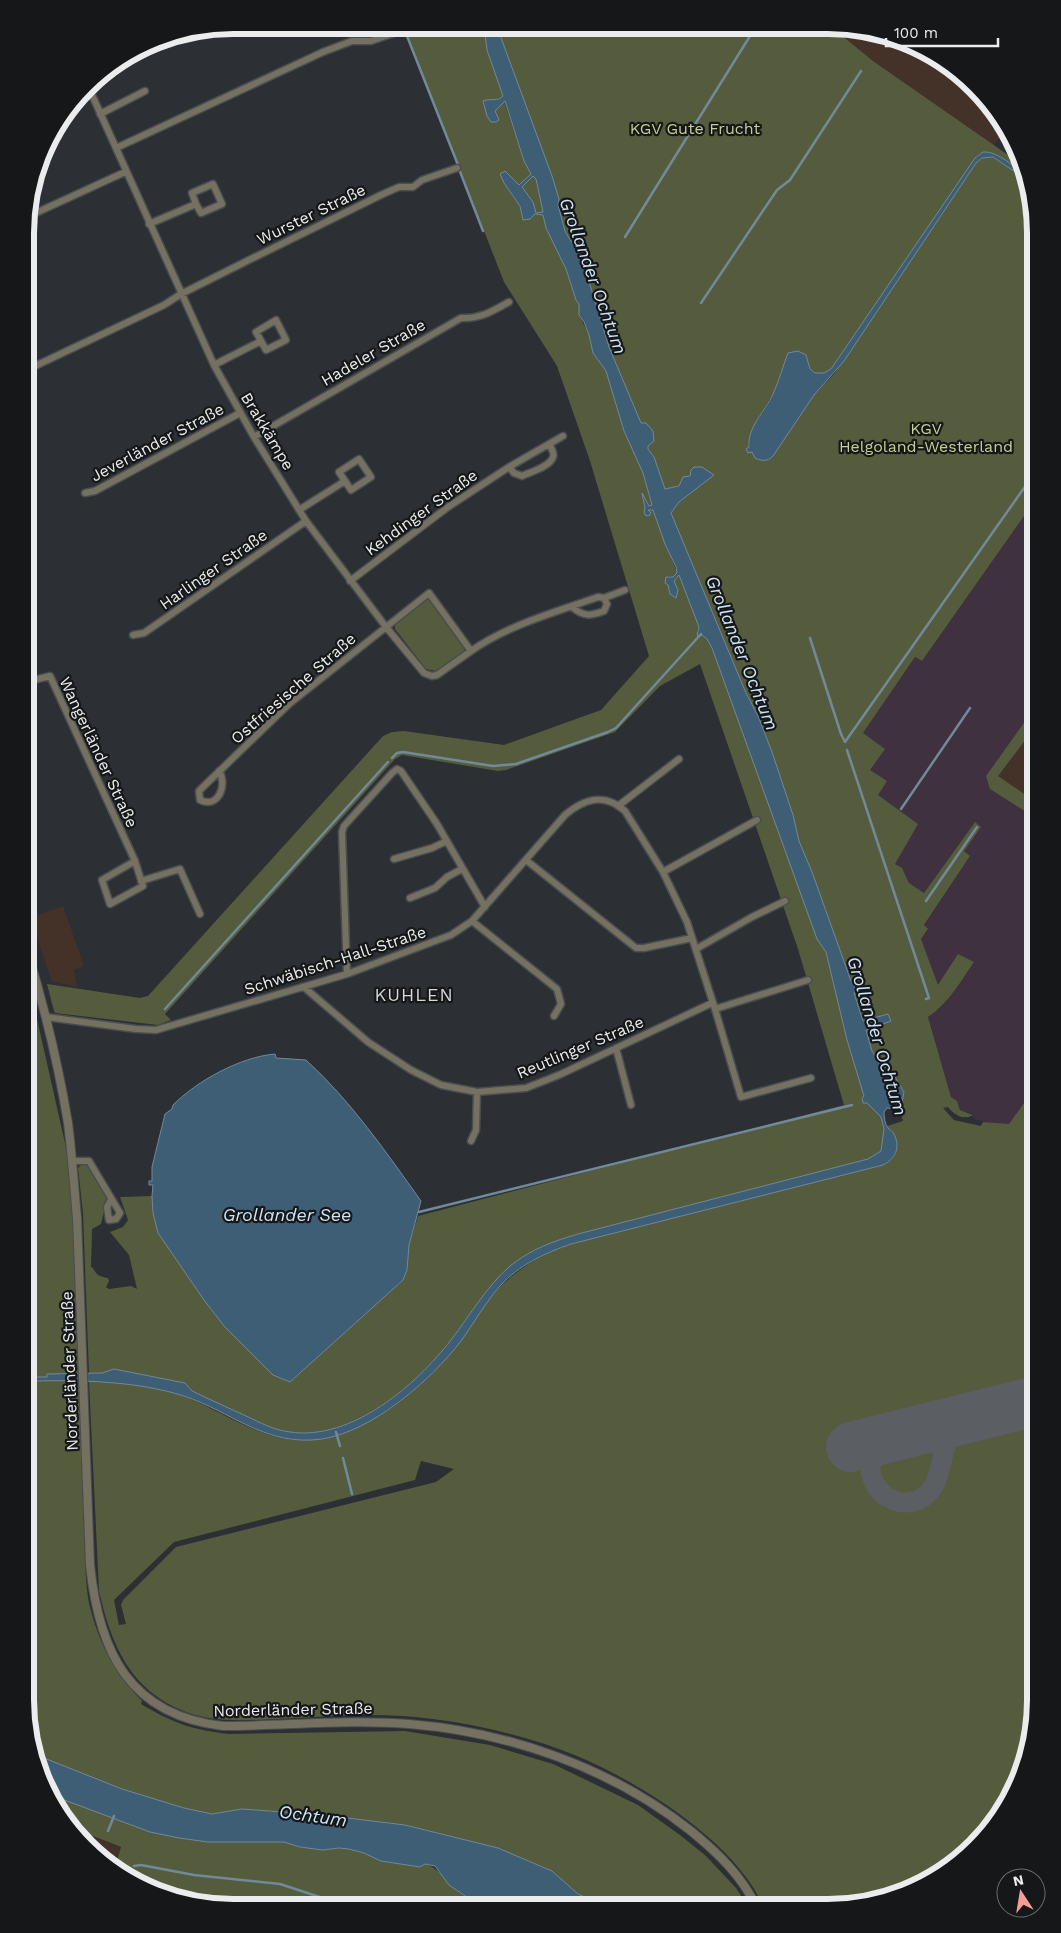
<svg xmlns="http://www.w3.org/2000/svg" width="1061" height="1933" viewBox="0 0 1061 1933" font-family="'Work Sans',sans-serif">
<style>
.commercial{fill:#3f313f}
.industrial{fill:#443229}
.green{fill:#555c3d;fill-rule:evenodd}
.water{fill:#3e5e76;stroke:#72899a;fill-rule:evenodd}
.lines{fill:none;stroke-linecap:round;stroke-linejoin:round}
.stream{stroke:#72899a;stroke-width:2.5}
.taxiway{stroke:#5b5e62;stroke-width:20}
.runway{stroke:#5b5e62;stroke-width:50}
.minor-casing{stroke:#4a4d51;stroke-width:9}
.tertiary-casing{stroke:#4a4d51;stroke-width:10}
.minor{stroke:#757161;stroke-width:6}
.tertiary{stroke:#757161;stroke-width:8}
.labels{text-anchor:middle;stroke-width:4.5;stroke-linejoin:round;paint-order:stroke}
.park-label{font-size:16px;fill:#c3d091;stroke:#161719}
.street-label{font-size:16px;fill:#eaecee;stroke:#161719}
.water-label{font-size:18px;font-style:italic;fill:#cfe5f7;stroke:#161719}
.neighbourhood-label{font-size:18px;letter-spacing:1px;fill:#d4d8dd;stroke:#161719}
.rim{fill:none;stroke:#eaecee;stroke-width:6}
</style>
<rect width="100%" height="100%" fill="#2c2f33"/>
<path class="commercial" d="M1036,499v587l-27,38h-15l-20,-5 -2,-6 -12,-3 -3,-9 -6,-4 -23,-81 8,-5 8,-7 30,-42 -36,24 -17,-47 7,-9 -4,-4 46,-70 -6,-5 10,-28 -50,70 -15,-10 -7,-15 -7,-4 -25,-94 -7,-37 52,-76 7,4z"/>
<path class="industrial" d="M834,29h35l51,17 45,30 36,41 5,10 -13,19 -120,-85z
M1036,726v76l-38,-26z
M63,906l21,60 -10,4 3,17 -25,-6 -22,-63z
M88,1834l33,14 -5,17 -9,-2 -22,-19z"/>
<path class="green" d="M404,26l77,1 4,7 2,16 16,46 -1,2 -11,2 -5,9 1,7 8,-5 9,-10 20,60 7,13 -12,12 -14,-15 -4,3 3,9 16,23 3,13h7l5,-5 8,1 3,13 20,41 10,31 3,4v11l10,20 4,18 13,18 18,60 19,42 9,33 -2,1 -7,-12 3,21 5,-3 -3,-3 5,-1 24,64 -4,4 -5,-1 2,18 8,-4 -4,-9 5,-6 20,52 -2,4 10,8 5,9 105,290 9,14 21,88 17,56 -2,2 1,5h4l14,14 3,10 -1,18 -2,6 -13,8 -290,75c-24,7 -47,15 -68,32 -23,20 -40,49 -59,74 -35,45 -100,101 -162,92 -16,-2 -30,-10 -45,-17 -18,-8 -35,-16 -52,-24l-7,-8 -71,-14 -12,4h-13l-6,-160 -5,-45 3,-3h7l19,33 -6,26 -9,5 -1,38 2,1c4,8 6,8 15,10l1,3 -3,6 3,2 22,-3 6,3 -8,-34 -19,-23 13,-5 5,-7 -8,-23 32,-1 1,17 51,87 20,26 49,49 17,7 113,-102 4,-10 2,-25 9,-29 426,-111 -46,-156 -98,-285 -40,22 -45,46 -109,38 -8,1 -96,-16 -7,4 -230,255 6,6 -13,5 -103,-12 -1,-2 -7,-27 93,14 8,-2 235,-260 9,-4 12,-1 100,14 97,-35 48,-54 -59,-195 -33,-95 -53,-84z
M497,27l337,2 39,32 152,106 2,9c-13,-9 -33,-29 -49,-21l-147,214 -7,4h-9l-5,-4 -4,-14 -24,15 -8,22 -16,26 -9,21 -1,14 49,-34 17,-24 20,-21 142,-211 6,-5 11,-1 34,23 9,52v267l-114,162 -7,-4 -52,76 22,16 -15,21 17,11 -9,14 40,29 -23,40 7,4 7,15 15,10 51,-71 6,5 -17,24 6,5 -46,69 4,4 -7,10 17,46 20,-31 16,8c-13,19 -26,42 -46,55l23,80 6,4 3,9 13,5c-10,6 -20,-1 -25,-8l-5,1 11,12 27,6 2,-4 26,2 27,-38v628l-16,66 -27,47 -49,46 -49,24 -66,11h-65c-27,-65 -123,-125 -187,-152 -54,-22 -117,-36 -175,-40 -42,-3 -84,1 -125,3 -30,1 -62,4 -91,-7 -56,-21 -75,-68 -87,-121l-10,-210c30,1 69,5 97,16 38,15 77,45 119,43 62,-2 119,-52 155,-99 13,-17 28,-44 43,-57 21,-19 41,-31 68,-40l312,-79c22,-12 11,-21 4,-39l16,-5 -3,-10 4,-19 -12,-20 -12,-8 -8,-13 -7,-21 25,-9 -2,-7 -24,7 -10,-28 2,-4 -5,-8 -39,-109 -13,-31 -6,-26 -21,-63 -14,-36 -12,-23 -75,-180 8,-11 34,-27 -23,2 -11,9 -14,3 -11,-32 -6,-8 -15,-45 -24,-57 -26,-85 -18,-31 -7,-26 1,-6zM421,1461l33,8 -18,13 -260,65 -53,53 -2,5 5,19 -7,1 -5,-25 60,-58 241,-62z
M533,176l3,3 7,33 -7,1 -14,-26z
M427,597l37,47v8l-28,19 -10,-2 -31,-40v-4z
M1036,699v27l-38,50 38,26v16l-46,-29 -4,-13 45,-63 -3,-3z
M26,970l43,191c11,104 9,209 13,314 1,27 2,55 3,83 1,16 1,33 5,49 9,37 26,67 52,94l-1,3c32,19 51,26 88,30l176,-3 85,14 63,19 85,41 42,30 26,21 30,32 13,20 -142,-1 -29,-13 -26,-23 -54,-23 -92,-23 -83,-10 -81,-6 -30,5 -28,-6 -62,-19 -18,-7 46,50 58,10h76l16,5 23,3 16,-2 10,1 15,4 17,8 39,6 5,-3c19,5 24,27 46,35 6,2 16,6 22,6 20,-3 35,-10 53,2l-341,-1 -52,-14 -47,-27 -5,-8 6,6 9,2 5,-18 -33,-13 -3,10 -17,-17 -32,-59 -11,-67z"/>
<path class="water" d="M481,27h16l55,149 7,23 -1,6 7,26 18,31 26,85 32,76h5l7,8 1,10 -6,5v3l6,8 11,32 14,-3 4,-9 7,-1 1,-6 3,-3h8l12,8 -35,27 -8,11 75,180 12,23 14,36 21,63 6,26 13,31 39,109 5,8 -2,4 9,28 25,-7 3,7 -25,9 6,21 8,13 12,8 12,20 -4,21 -2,1 -2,-5 -9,-1 -3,4c0,5 1,12 4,16 3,4 4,2 6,6 7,14 1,25 -11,31l-312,79c-26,9 -52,21 -71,42 -15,17 -26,37 -39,55 -31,40 -88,90 -139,98 -56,8 -90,-27 -138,-43 -47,-15 -103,-16 -149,-15l-10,5v-14l10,5h12v-3l55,-1 12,-4 71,14 7,8c17,8 34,16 52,24 15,7 29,15 46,17 62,9 126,-47 161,-92 19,-25 36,-54 59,-74 21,-17 44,-25 68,-32l290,-75 13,-8 3,-22 -3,-12 -14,-14h-4l-1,-5 2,-2 -17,-56 -21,-88 -9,-13 -105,-291 -5,-9 -5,-4 -3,2 -2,-2 2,-8 -20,-52 -5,6 4,9 -2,8 -6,-4 -2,-9 -3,-2 1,-6h7l4,-4 -1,-6 -11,-23 -12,-34h-5l3,3 -1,2 -4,1 -2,-4 1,-4 -3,-15 7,13 3,-1 -9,-32 -19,-42 -18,-60 -13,-18 -4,-18 -5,-13 -5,-7v-11l-3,-4 -10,-31 -20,-41 -3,-13 -8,-1 -5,5 -7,1 -3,-14 -16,-23 -4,-9 5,-3 14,14 12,-11 -7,-13 -19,-60 -10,10 4,9 -3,2h-5l-4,-6 -4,-15c6,-3 15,1 20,-5l-16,-46 -2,-16zM533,176l3,3 7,33 -7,1 -3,-11 -11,-15z
M983,152c15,-1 31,15 44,24v4l-34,-23 -11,1 -6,5 -132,198 -30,34 -41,61c-6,6 -11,5 -18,2l-3,-6 -4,1 -2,-4 3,-2c-2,-19 16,-36 24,-53 6,-13 10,-28 15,-41l10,-2 8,4 4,14 5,4h9l7,-4 144,-211z
M275,1054l1,4 30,2c45,41 80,92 115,141l-12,44 -2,25 -4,10 -113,102 -17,-7 -49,-49 -20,-26 -46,-67 -5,-20 -1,-17 1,-11h-4v-4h3v-14l13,-53 7,-5 1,-4c24,-24 67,-48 102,-51z
M33,1751l11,7 78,31 62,19 28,6 30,-5 81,6 82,10 93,23 54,23 26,23 29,13h-61l-8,-5 -10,-2 -37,5 -23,-7 -19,-13 -14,-19 -10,-2 -5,3 -39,-6 -17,-8 -15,-4 -10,-1 -16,2 -23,-3 -16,-5h-76l-29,-4 -29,-6 -99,-37 -15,-27z"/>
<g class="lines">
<path class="stream" d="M405,31l53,134
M97,76l93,-43
M459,169l24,62
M625,237l130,-209
M701,303l76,-113 13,-10 71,-109
M810,638l31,96 4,8 191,-271
M847,750l82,248 -3,1
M392,758l5,-5 6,-1 90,14 23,-2 92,-32 8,-4 85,-94
M901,809l69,-101
M926,901l51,-74
M165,1009l223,-247
M419,1212l433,-107
M336,1432l4,14
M343,1458l9,36
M108,1831l6,-15
M134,1866l7,-1 53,10 86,9 70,23
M119,1872l2,-1"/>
<path class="taxiway" d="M907,1433c-9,4 -20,6 -27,13 -26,26 6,67 38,54 28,-11 19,-52 37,-72 5,-6 12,-9 19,-12"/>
<path class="runway" d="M851,1447l185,-46"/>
<g class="minor-casing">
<path id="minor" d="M88,86l126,279 40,72 52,84 80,106 38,46 8,3 5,-1 34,-24 -42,-58 -140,111 -86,83 -4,4 1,9c18,9 28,-15 19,-29
M100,114l45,-23
M116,148l207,-96 29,-11h19l26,-9
M27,217l98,-45
M149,224l47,-20 5,9 21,-9 -9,-20 -21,9 4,11
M27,365l6,2 131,-62 17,-11 74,-37 128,-63 16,-7h14l9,-7 35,-12
M214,365l47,-24 5,9 20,-10 -10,-20 -20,12 5,9
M254,437l207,-119c19,1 32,-7 48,-16
M550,445c1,4 5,8 3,12 -3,10 -23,15 -31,19l-8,-3 -5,-6 54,-31
M85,493l10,-2 145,-78
M299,510l46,-29 6,9 20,-13 -12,-18 -20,13 6,9
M350,581l98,-74 61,-40
M572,607c12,10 18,9 32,4l3,-7 -3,-6
M133,635l11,-2 162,-112
M471,651c37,-26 85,-39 127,-54l6,1 21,-8
M26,682l24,-6 85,185 8,25 -33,18 -8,-24 33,-19
M618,806l61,-47
M394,859l38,-11 15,-7
M526,860l110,88h8l48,-10
M663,872l94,-52
M141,881l39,-12 20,45
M410,898l25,-10 12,-11 15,-8
M472,921l85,68 4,15 -7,12
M696,949l56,-32 33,-16
M347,974l-5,-142 2,-6 48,-53 5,-4 4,2 36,53 48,83
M305,988l63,54 43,28 30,15 36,7 49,-4 33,-13 153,-72
M715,1009l93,-29
M46,1017l90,12 20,1 191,-56 104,-39 21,-14 93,-106c19,-16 39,-23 60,-4l38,61 24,50 28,87 26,88 70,-19
M616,1048l15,57
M471,1141l5,-11 1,-38
M73,1161h16l31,52 -4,6 -7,1 -2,-13 4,-7"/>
</g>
<g class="tertiary-casing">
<path id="tertiary" d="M26,947c18,58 32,116 42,176 4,31 6,63 9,95l13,347c9,87 39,150 133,161 62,0 124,-7 186,-2 100,8 203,44 282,107 27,22 51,45 66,77"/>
</g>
<use href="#minor" class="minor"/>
<use href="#tertiary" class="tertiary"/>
</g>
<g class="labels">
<g class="park-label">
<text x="695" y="134">KGV Gute Frucht</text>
<text x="926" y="434">KGV<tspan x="926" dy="18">Helgoland-Westerland</tspan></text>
</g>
<g class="street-label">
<text transform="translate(311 214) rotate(-26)" y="6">Wurster Straße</text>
<text transform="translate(373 352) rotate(-30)" y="6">Hadeler Straße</text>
<text transform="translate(268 431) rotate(59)" y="6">Brakkämpe</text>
<text transform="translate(157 442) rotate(-28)" y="6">Jeverländer Straße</text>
<text transform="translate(421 512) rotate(-36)" y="6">Kehdinger Straße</text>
<text transform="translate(213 569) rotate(-35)" y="6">Harlinger Straße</text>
<text transform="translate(293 688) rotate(-41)" y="6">Ostfriesische Straße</text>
<text transform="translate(99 752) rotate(65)" y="6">Wangerländer Straße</text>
<text transform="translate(335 960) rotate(-18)" y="6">Schwäbisch-Hall-Straße</text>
<text transform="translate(580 1047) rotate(-23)" y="6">Reutlinger Straße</text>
<text transform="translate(69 1371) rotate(-92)" y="6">Norderländer Straße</text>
<text transform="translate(293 1709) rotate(-1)" y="6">Norderländer Straße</text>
</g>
<g class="water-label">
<text transform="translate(593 276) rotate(70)" y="6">Grollander Ochtum</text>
<text transform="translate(742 653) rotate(68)" y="6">Grollander Ochtum</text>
<text transform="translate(877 1036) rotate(73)" y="6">Grollander Ochtum</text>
<text x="287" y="1221">Grollander See</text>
<text transform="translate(313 1816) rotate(8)" y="6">Ochtum</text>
</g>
<g class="neighbourhood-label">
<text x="414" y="1001">KUHLEN</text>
</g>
</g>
<path d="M0 0H1061V1933H0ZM233 34H828A199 199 0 0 1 1027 233V1700A199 199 0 0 1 828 1899H233A199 199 0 0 1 34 1700V233A199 199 0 0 1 233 34Z" fill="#161719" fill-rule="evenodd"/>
<path class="rim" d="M233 34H828A199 199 0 0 1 1027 233V1700A199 199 0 0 1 828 1899H233A199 199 0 0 1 34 1700V233A199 199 0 0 1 233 34Z"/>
<g transform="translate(1021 1893) rotate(348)"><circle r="24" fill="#161719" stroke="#6b6c6e"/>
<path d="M0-4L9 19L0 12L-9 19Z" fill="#f59c95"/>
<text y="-8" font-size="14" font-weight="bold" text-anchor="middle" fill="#eaecee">N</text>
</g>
<path d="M886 38v8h112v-8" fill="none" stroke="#eaecee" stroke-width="2.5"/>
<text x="894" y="38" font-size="15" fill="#eaecee" stroke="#161719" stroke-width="4" paint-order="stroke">100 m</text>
</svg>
